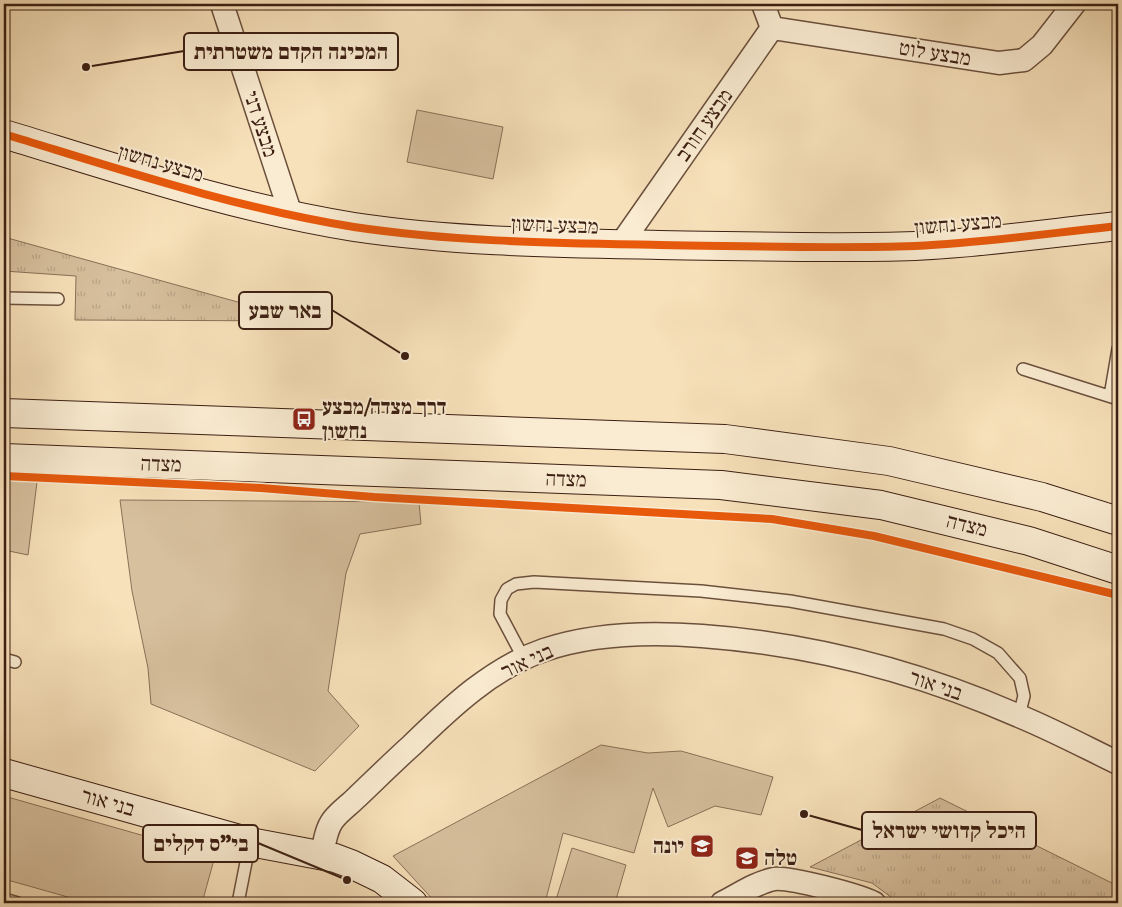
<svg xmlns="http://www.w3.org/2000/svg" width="1122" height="907" viewBox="0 0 1122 907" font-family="'IM FELL DW Pica','Frank Ruhl Libre',serif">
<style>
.grass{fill:url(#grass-tufts);stroke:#8a7058}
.green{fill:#d7c09e;stroke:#8a7058}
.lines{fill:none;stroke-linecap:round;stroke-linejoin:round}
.lane-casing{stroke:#6b503d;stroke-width:14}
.street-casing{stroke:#6b503d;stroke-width:25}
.secondary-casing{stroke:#3c1f13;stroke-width:30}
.lane{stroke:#faecd2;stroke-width:11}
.street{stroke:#faecd2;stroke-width:22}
.secondary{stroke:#faecd2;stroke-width:28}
.cycleway-casing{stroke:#faecd2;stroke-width:11}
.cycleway{stroke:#e8590c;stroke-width:8}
.labels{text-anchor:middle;stroke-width:4;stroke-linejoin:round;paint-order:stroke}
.street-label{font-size:21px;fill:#3c1f13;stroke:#faecd2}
.poi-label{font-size:21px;font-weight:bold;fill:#3c1f13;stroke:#faecd2;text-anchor:start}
.leader{fill:none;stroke:#3c1f13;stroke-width:2}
.callout-dot{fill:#3c1f13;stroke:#faecd2;stroke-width:2}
.callout{fill:#faecd2;stroke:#3c1f13;stroke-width:2}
.callout-label{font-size:22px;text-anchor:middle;font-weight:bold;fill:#3c1f13}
</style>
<defs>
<pattern id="grass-tufts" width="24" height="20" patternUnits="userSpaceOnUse" patternTransform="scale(1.25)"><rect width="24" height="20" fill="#d7c09e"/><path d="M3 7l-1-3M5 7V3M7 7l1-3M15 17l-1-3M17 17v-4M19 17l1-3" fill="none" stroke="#b9a587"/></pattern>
</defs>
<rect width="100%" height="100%" fill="#f7e1ba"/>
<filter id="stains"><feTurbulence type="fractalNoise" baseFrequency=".004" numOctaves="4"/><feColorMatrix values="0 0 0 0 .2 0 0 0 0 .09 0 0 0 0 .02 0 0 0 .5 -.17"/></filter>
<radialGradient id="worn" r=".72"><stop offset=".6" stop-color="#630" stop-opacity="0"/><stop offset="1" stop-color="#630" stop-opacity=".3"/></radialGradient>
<path class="grass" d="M4,237l302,84 -231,-1 1,-44 -72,-5z
M940,798l178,88v17h-219l-27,-20 -62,-16z"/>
<path class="green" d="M417,110l86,17 -10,52 -86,-17z
M4,481l33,1 -9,73 -24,-5z
M120,500l299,2 2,22 -61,10 -14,39 -18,118 31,35 -44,45 -164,-67 -3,-36 -16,-77z
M601,745l47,8 33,-2 92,26 -12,38 -46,-9 -47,21 -15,-39 -19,65 -71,-20 -18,70h-109l-43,-47z
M4,796l211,60 -13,47h-113l-85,-24z
M572,848l54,17 -11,38h-60z"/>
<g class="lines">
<g class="lane-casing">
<path id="lane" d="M4,298l54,1
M1023,369l95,30
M1110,396l8,-47
M4,659l11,3
M524,659l-24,-45 1,-14 6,-11 9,-5 18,-2 167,9 89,10 154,28 29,10 25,14 22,25 4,18 -5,19
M4,899l14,4
M238,903l12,-61"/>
</g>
<g class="street-casing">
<path id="street" d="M222,4l69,211
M772,28l227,35 25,-3 18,-15 32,-41
M621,244l151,-216 -9,-24
M322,855c2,-11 4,-26 11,-35 6,-8 16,-15 23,-22 19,-18 37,-36 56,-53 39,-38 80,-77 132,-95 50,-17 106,-18 158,-14 109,8 217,36 317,80 34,14 66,31 99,47
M722,903c16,-8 33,-20 52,-24 16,-2 84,16 100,24"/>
</g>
<g class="secondary-casing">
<path id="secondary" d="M4,134c115,35 231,74 350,93 101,15 204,16 306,18 85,1 170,4 255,1 68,-3 136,-13 203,-20
M4,413l721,26 164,22 153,36 76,24
M4,458l717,27 160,20 148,36 89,29
M4,773l246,69 85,16 16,6 31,15 31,24"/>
</g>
<use href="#lane" class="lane"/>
<use href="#street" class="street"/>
<use href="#secondary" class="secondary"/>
<g class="cycleway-casing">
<path id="cycleway" d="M4,134c115,35 231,74 350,93 101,15 204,16 306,18 85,1 170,4 255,1 68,-3 136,-13 203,-20
M4,476l257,12 113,9 398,22 102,17 244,59"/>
</g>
<use href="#cycleway" class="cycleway"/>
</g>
<defs>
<g id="bus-square" transform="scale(1.25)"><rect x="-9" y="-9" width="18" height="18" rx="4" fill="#8f2418" stroke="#faecd2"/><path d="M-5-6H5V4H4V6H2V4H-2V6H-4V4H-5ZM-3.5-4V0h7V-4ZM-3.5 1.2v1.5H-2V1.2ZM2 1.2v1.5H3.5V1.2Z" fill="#fff"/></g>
<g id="school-square" transform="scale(1.25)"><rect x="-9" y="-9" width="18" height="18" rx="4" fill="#8f2418" stroke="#faecd2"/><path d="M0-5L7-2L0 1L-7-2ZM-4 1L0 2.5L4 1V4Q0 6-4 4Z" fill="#fff"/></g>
</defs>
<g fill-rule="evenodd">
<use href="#bus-square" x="304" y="419"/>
<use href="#school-square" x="702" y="846"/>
<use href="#school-square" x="747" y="858"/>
</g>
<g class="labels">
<g class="street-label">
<text transform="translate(935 53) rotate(9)" y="7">מבצע לוט</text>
<text transform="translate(261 124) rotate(72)" y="7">מבצע דני</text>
<text transform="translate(704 125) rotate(-55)" y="7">מבצע חורב</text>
<text transform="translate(161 163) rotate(16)" y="7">מבצע נחשון</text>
<text transform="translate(958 224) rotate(-5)" y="7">מבצע נחשון</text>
<text transform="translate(555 225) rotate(2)" y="7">מבצע נחשון</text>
<text transform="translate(161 464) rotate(2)" y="7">מצדה</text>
<text transform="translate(566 479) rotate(2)" y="7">מצדה</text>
<text transform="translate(967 525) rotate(14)" y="7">מצדה</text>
<text transform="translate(527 661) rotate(-25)" y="7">בני אור</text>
<text transform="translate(936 685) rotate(19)" y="7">בני אור</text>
<text transform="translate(108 802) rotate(16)" y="7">בני אור</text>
</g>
<g class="poi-label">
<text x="322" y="414">דרך מצדה/מבצע<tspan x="322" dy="24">נחשון</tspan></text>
<text x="684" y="853" text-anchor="end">יונה</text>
<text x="764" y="865">טלה</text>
</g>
</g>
<path class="leader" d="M86 67L184 51M405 356L332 310M804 814L862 830M347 880L258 843"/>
<g class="callout-dot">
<circle cx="86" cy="67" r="5"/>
<circle cx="405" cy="356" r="5"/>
<circle cx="804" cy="814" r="5"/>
<circle cx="347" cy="880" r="5"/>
</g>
<g class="callout">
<rect x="184" y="33" width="214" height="37" rx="5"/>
<rect x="239" y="292" width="93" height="37" rx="5"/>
<rect x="862" y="812" width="174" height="37" rx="5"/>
<rect x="143" y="825" width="115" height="37" rx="5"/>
</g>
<g class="callout-label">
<text x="291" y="59">המכינה הקדם משטרתית</text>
<text x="285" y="318">באר שבע</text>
<text x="949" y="838">היכל קדושי ישראל</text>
<text x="201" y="851">בי"ס דקלים</text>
</g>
<rect width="1122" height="907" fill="none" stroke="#f7e1ba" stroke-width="20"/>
<rect x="5" y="5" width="1112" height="897" fill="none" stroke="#3c1f13" stroke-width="2.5"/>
<rect x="10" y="10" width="1102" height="887" fill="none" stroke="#3c1f13"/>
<rect width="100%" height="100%" filter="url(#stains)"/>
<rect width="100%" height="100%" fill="url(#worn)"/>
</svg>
